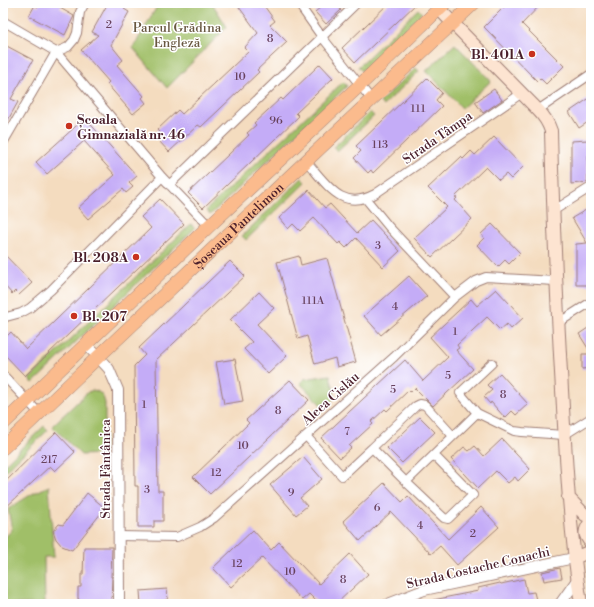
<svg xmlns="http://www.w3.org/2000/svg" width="594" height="607" viewBox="0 0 594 607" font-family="'Libre Bodoni',serif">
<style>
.green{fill:#a0bf67;stroke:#756f49}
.building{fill:#c4acf7}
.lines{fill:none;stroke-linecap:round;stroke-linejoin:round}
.minor-casing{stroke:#9f7e75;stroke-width:10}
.tertiary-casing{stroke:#9f7e75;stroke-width:12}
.secondary-casing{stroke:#9f7e75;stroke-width:14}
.primary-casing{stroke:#9f7e75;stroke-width:14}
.minor{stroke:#fff;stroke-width:8}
.tertiary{stroke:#fff;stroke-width:10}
.secondary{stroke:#fde4d1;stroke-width:12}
.primary{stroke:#fbbb8d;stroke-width:13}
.poi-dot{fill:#c8321e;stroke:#fff;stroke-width:1.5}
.labels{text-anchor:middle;stroke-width:3;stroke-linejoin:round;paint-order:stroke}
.number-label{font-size:11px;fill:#68425e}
.park-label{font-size:13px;fill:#685740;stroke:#fff}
.poi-label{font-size:13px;font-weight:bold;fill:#4a1f2b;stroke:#fff;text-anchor:end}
.street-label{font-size:13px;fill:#4a1f2b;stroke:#fff}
</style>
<rect width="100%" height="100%" fill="#fff"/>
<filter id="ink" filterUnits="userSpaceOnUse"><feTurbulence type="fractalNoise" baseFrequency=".025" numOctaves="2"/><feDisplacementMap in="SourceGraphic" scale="8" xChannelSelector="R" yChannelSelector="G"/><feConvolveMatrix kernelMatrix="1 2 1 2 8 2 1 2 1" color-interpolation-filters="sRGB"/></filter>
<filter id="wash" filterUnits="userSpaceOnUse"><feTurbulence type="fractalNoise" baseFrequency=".012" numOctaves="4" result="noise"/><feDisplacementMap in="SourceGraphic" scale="16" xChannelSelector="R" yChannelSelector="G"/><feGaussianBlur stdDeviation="0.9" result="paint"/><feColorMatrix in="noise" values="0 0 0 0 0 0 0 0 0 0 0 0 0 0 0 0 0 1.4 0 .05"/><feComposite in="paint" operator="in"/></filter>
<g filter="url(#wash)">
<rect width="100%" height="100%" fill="#f4dcbf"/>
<path class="green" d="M159,3h53l15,24 -60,61 -34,-40z
M418,9l4,4 -60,58 -4,-4z
M455,44l36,37 -29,27 -36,-37z
M416,68l3,3 -36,35 -3,-4z
M343,82l4,4 -137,129 -4,-5z
M370,112l4,4 -37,35 -3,-4z
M302,178l4,4 -60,58 -4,-4z
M191,224l4,4 -162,155 -4,-4z
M330,375c4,18 10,21 -6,33l-24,-25 4,-4z
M93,390c8,2 10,5 12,13v51l-24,1 -29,-29 36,-34z
M44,426l4,4 -45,43v-7z
M49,486l5,71h-10l1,47h-42v-65l9,-9 -4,-21 24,-15z"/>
<g id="blocks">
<path class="building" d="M40,3h23l-3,5 14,8 -9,19 -36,-19 6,-11 3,2z
M108,3h20l-4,6 5,3 -18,33 12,15 -6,5 27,31 -2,2 4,5 -13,11 -26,-30 2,-2 -28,-32 17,-15 -6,-3z
M236,3h26l13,18 -5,4 17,17 -30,28 2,2 -58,55 -3,-2 -29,27 -10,-11 4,-5 -6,-6 21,-20 4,4 66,-62 -4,-4 14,-15z
M326,3h9l6,7 -15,14 -11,-12z
M389,3h28l-62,59 -13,-14z
M508,3h34l-20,21 42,42 -18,18 -6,-6 -3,3 -53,-54z
M3,44l30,16 -22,39 7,3 -15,27z
M320,64l13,14 -37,35 3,3 -96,92 -15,-15 61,-58 -2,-2 9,-8 -2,-2 27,-25 2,2z
M427,78l15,15 -6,7 6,6 -69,67 -2,-3 -3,3 -14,-15 7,-7 -5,-5z
M494,89l8,11 -19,13 -8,-11z
M591,97v23l-12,8 -10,-16z
M85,118l52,58 -8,7 4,4 -7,6 -3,-4 -35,30 -10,-11 37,-33 -31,-34 -37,33 -11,-12z
M494,137l29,30 -12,12 -5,-5 -7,6 -13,-13 -31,30 2,1 -2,2 17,19 -40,38 -18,-19 33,-31 -19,-19 33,-31 2,2 8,-8 4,4z
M588,140l1,16h-2l1,26 -17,2v-43z
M309,190l16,18 5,-4 27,29 14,-13 29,31 -17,16 -27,-29 -10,10 -6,-6 -2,2 -24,-26 -14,13 -7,-7 -5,5 -9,-11z
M160,199l24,25 -159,152 -22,-23v-13l8,-8 15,17 125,-121 -10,-11z
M591,207v78h-15v-41l11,-1 -15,-25z
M492,224l28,29 -11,11 -4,-4 -7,7 -21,-22 7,-7 -3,-4z
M3,253l29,30 -13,12 -4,-4 -3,3 -9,-10z
M299,256l2,9 26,-7 29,104 -19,5 -2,-9 -20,6 -8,-28 -9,3 -21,-77z
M230,261l15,15 -89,84 2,131h5v30h-9v6h-16v-41h-3l-1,-120 11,-11 -6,-7z
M409,276l18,20 -46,39 -17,-19z
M496,289l27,29 -12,11 -4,-5 -7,6 -13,-13 -30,28 2,3 -3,2 17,19 -40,37 -18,-18 -4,4 -2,-2 -22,21 -2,-2 -14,13 2,2 -24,22 2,2 -11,10 -19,-20 84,-78 18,21 25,-24 -18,-20 41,-38 6,7z
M259,292l15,16 -17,16 30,32 -19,18 -24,-25 8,-7 -22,-22z
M591,326v27l-12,-19z
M582,354h9v14l-9,1z
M235,359l8,42 -19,3 -8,-42z
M500,373l28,31 -12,11 -4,-4 -7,7 -14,-16 -1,2 -6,-7 8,-7 -5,-5z
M290,380l19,20 -99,94 -17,-17 56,-54 -3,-3z
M420,417l15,15 -33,31 -15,-15z
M56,432l19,20 -20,19 -5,-5 -47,44v-26z
M502,439l28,30 -12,12 -3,-4 -7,6 -12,-12 -18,17 -27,-29 13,-12 5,4 6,-5 9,10z
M303,457l19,22 -22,19 7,8 -11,9 -26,-30z
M384,483l18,19 6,-6 40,43 33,-32 18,20 -42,38 -17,-19 -9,8 -40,-42 -31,29 -17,-20z
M87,493l18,15 -33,42 -10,-4 -6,-7 -3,-8 6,-7 4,1z
M253,530l18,20 8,-8 40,42 31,-30 18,20 -32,30h-17l-10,-10 -7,6 -40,-42 -31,29 -18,-19z
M84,547h28l-1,30h1l-1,27h-32v-5h-1v-12h3v-12h2z
M560,568l2,10 -18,3 -2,-9z
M524,579l3,14 7,-1 3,12h-103l-1,-4 45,-9v-3l22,-5 1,1z
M167,589l1,10 -3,1 1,4h-25l-1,-13z"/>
</g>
</g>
<g filter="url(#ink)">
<use href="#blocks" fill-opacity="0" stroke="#9f7e75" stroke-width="1"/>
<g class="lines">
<g class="minor-casing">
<path id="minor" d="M298,3l24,34 49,62
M3,21l53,31 106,125 47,49
M538,110l53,-36
M3,143l53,-91 12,-5 6,-7 3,-7 3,-21 5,-9
M306,161c21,23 35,51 69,33l147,-101
M169,185l188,-182
M366,199l23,28 66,70
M553,211l38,-24
M3,319l3,-2 15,-4 9,-5 21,-18 111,-113
M558,323l33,-21
M3,375l36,38
M477,413l-17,-20 32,-30
M306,436l36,40 30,-28
M434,455l39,40 -25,24 -4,-1 -38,-36 71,-69 37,18 8,1 42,3 27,-17
M406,482l-34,-34 44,-42 4,-2 5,1 28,31
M119,536l58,1 23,-10 14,-9 180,-161 61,-60 21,-16 10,-4 69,4"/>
</g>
<g class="tertiary-casing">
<path id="tertiary" d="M86,344l23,25 9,21 1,214
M388,604l36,-14 150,-32
M560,604l17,-24"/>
</g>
<g class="secondary-casing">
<path id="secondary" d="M439,9l99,101c6,6 10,12 13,21 2,86 6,173 11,259 4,72 8,143 19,214
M568,497l17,18 6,3
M591,521c-7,10 -8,13 0,22
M574,558l17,-7"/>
</g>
<g class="primary-casing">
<g id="primary">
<path d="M3,424l206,-198 150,-140 86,-83"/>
<path id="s1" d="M3,448l95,-91 376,-354"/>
</g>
</g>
<use href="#minor" class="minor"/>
<use href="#tertiary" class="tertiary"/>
<use href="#secondary" class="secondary"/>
<use href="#primary" class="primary"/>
</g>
</g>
<g class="poi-dot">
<circle cx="532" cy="54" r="4"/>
<circle cx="69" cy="126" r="4"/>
<circle cx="136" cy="257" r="4"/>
<circle cx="74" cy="316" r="4"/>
</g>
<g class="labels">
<g class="number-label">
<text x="109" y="28">2</text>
<text x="270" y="42">8</text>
<text x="240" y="80">10</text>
<text x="418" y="112">111</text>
<text x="276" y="124">96</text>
<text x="380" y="148">113</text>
<text x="378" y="249">3</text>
<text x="313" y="304">111A</text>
<text x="395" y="310">4</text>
<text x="455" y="335">1</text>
<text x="448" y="379">5</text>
<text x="393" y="393">5</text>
<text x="503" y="398">8</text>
<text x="144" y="408">1</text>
<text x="278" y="414">8</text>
<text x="347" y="435">7</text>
<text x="243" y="449">10</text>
<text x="49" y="463">217</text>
<text x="216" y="476">12</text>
<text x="147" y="493">3</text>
<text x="291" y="496">9</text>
<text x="377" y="511">6</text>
<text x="420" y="529">4</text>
<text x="473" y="537">2</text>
<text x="237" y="567">12</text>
<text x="290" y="575">10</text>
<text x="343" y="583">8</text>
</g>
<g class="park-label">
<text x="177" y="32">Parcul Grădina<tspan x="177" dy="15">Engleză</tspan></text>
</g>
<g class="poi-label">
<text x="524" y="59">Bl. 401A</text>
<text x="77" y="124" text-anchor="start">Școala<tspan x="77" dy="15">Gimnazială nr. 46</tspan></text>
<text x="128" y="262">Bl. 208A</text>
<text x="82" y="321" text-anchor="start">Bl. 207</text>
</g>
<g class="street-label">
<text transform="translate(437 137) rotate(-35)" y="5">Strada Tâmpa</text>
<text dy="5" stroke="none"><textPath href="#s1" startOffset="324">Șoseaua Pantelimon</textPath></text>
<text transform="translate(330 398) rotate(-42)" y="5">Aleea Cislău</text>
<text transform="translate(105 469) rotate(-90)" y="5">Strada Fântânica</text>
<text transform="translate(478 567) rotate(-13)" y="5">Strada Costache Conachi</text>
</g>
</g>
<rect width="594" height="607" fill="none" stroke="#fff" stroke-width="16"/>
</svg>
